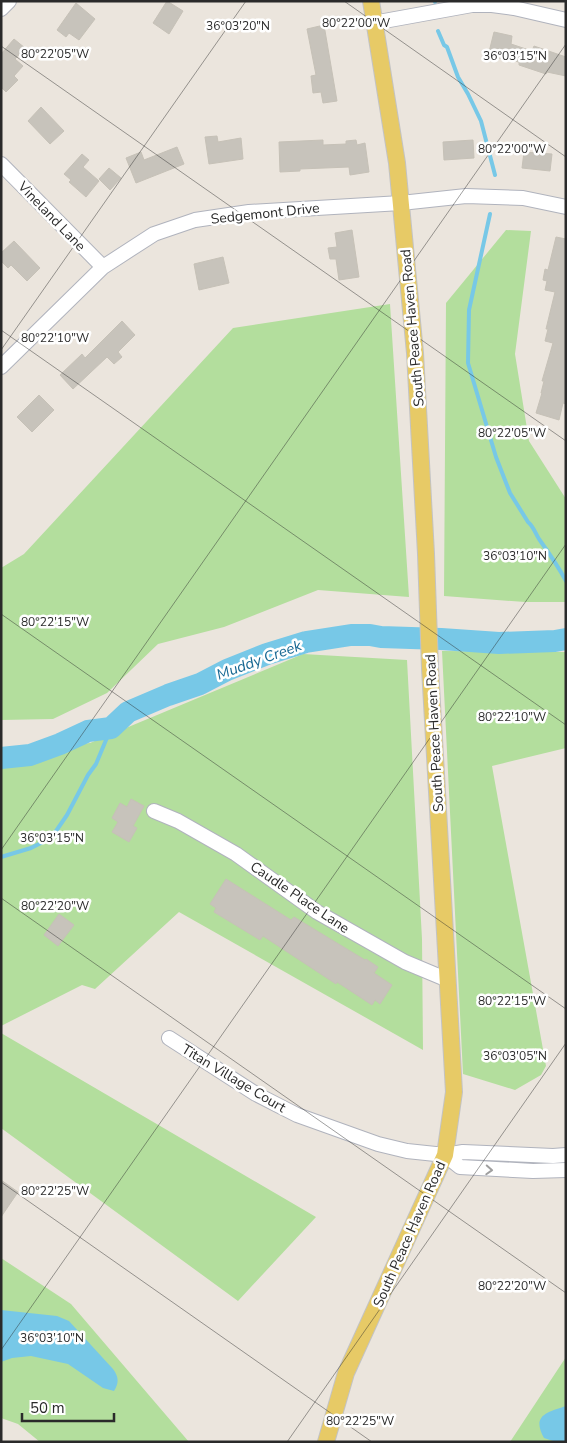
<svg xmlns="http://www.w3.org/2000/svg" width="567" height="1443" viewBox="0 0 567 1443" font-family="'Nunito Sans',sans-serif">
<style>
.green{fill:#b3de9d}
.water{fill:#77c8e7}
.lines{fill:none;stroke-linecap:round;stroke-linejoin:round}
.stream{stroke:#77c8e7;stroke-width:4}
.river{stroke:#77c8e7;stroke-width:22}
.building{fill:#c7c3bb;stroke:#c6c1b7}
.minor-casing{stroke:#b0b3bd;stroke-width:16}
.major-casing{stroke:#c3c3c3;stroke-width:18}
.minor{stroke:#fff;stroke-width:14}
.major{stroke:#e7ca66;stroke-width:16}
.oneway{stroke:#9f9f9f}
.ticks{fill:none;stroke:#2a2a2a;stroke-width:1;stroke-opacity:0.45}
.labels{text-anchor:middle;stroke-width:5;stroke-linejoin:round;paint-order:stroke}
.street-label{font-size:14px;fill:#2a2a2a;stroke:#fff}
.water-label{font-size:15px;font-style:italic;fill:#166792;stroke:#fff}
.ticks-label{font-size:12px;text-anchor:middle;fill:#2a2a2a;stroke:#fff;stroke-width:5;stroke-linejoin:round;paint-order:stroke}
</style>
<rect width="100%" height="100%" fill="#ebe5dd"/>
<path class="green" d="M506,230l25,1 -16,123 14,87 37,58v103h-41l-81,-6 2,-293z
M390,304l19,293 -91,-7 -94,37 -66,17 -51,49 -54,26 -52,1v-152l23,-14 209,-226z
M442,651l124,1v96l-74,18 54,300 -5,9 -26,15 -52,-16z
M303,654l104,6 15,279 1,111 -244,-138 -84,77 -13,-4 -81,41v-273l89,-10z
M1,1033l315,184 -78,84 -237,-173z
M1,1258l70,46 118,138h-149l-22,-18 -17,-6z
M566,1357v85h-56z"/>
<path class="water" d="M1,1310l56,6 12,5 44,48c6,8 6,14 1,22l-11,-3 -35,-24 -37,-8 -19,2 -11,4z
M566,1406v36h-10l-12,-4c-13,-23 4,-26 22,-32z"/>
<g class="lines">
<path class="stream" d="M435,1v1
M438,31l6,14 3,2 11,30 10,17 13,27 14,54
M490,214l-21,96 -1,53 28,94 14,36 18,29c6,5 7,11 11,17 10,14 19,27 27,42
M1,857l30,-9 16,-8 7,-6 13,-19 21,-40 8,-11 15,-36"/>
<path class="river" d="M1,758l29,-3 30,-11 28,-13 23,-3 17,-16 40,-17 32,-11 27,-14 40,-16 39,-12 45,-7h19l11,2 60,2 58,4 56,-2 11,-2"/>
</g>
<path class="building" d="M167,1l16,10 -14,23 -16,-11z
M76,3l19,16 -16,21 -10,-7 -3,4 -9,-7z
M324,25l13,76 -14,2 -2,-11 -8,1 -2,-17 5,-1 -9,-46z
M494,32l18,4 -1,8 21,7 2,-5 32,11v19l-19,-4 -1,2 -27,-9v-3l-31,-6z
M14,39l11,9 -10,11 8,7 -9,10 4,4 -12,12 -5,-5v-33z
M41,107l23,24 -14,13 -22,-23z
M217,136l1,6 23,-4 2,21 -34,5 -4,-27z
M323,140v5l23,-1v-3l10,-1 1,5 8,-2 4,29 -19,3 -1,-8 -49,2v2l-20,1 -1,-30z
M473,140l1,18 -30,2 -1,-18z
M177,147l7,17 -48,19 -10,-25 15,-6 3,8z
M524,152l28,2 -2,17 -28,-3z
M82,154l7,6 -6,7 16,14 -13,16 -17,-15 2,-2 -7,-6z
M109,168l12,10 -11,12 -11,-11z
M352,230l7,47 -20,3 -3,-21h-6l-2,-11 9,-1 -2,-14z
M556,237l10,2v165l-3,-1 -4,17 -23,-7 6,-20h-1l3,-12h-2l11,-38 -8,-2 3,-12h-2l9,-37 -10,-2 2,-9 -4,-1 2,-11 3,1z
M14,241l26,27 -13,13 -16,-16 -3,3 -7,-7v-8z
M223,257l6,26 -30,7 -5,-26z
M122,321l13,14 -17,17 4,5 -8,7 -7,-7 -34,32 -13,-14 22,-21 3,4z
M39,395l15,15 -22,22 -15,-15z
M131,799l13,7 -11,20 4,2 -8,14 -17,-10 6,-10 -6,-4 8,-15 7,4z
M226,879l65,41 3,-3 71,43 1,-1 12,8 -4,6 18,12 -12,19 -5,-4 -3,5 -35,-23 -1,2 -73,-48 -3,4 -46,-28 2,-4 -6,-4z
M59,914l15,11 -16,21 -14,-11z
M1,1180l17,12 -17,25z"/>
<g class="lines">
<g class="minor-casing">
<path id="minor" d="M1,9l8,-8
M373,23l99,-18h20l22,3 52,12
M1,164l102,103
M1,367l102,-100 51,-33 41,-14 54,-8 152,-9 65,-7 57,2 43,9
M154,811l24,10 58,33 81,58 88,50 43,18
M169,1038l87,56 41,21 81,29 29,7 38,4 18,-3 90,4 13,-1
M445,1155l15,12 73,4 33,-1"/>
</g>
<g class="major-casing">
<path id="major" d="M326,1442l20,-69 99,-218 9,-63 -24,-424 -4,-114 -11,-201 -18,-190 -26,-162"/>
</g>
<use href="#minor" class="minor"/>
<use href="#major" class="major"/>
</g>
<defs><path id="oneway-chevron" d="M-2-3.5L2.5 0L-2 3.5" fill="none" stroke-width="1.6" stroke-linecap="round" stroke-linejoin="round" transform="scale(1.25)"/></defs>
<use class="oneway" href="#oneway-chevron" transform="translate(489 1170) rotate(3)"/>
<path class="ticks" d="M344,1l222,156M1,46l565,395M1,330l565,395M1,350l245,-349M1,614l565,395M1,850l565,-806M1,898l565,395M1,1182l371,260M1,1350l565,-806M287,1442l279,-399"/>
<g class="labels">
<g class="street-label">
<text transform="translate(265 213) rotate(-6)" y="5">Sedgemont Drive</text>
<text transform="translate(52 216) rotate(46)" y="5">Vineland Lane</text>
<text transform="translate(412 328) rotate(-95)" y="5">South Peace Haven Road</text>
<text transform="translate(434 733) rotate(-93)" y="5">South Peace Haven Road</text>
<text transform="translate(300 897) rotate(34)" y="5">Caudle Place Lane</text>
<text transform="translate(234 1078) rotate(31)" y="5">Titan Village Court</text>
<text transform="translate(409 1234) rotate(-66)" y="5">South Peace Haven Road</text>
</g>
<g class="water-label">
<text transform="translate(259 660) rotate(-20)" y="5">Muddy Creek</text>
</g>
</g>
<g class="ticks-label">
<text x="356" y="27">80°22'00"W</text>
<text x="238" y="30">36°03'20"N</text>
<text x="55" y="58">80°22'05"W</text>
<text x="515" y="60">36°03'15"N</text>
<text x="512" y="153">80°22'00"W</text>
<text x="55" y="342">80°22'10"W</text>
<text x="512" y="437">80°22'05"W</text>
<text x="515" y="560">36°03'10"N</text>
<text x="55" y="626">80°22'15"W</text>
<text x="512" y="721">80°22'10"W</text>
<text x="52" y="842">36°03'15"N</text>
<text x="55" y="910">80°22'20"W</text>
<text x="512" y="1005">80°22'15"W</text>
<text x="515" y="1060">36°03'05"N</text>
<text x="55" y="1195">80°22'25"W</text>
<text x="512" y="1290">80°22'20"W</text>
<text x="52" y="1342">36°03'10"N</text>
<text x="360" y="1425">80°22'25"W</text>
</g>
<rect width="567" height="1443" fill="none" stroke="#2a2a2a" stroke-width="5"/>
<path d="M22 1413v8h92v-8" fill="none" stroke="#2a2a2a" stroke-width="2.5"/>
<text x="30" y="1413" font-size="15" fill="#2a2a2a" stroke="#ffffff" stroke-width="4" paint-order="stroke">50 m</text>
</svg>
